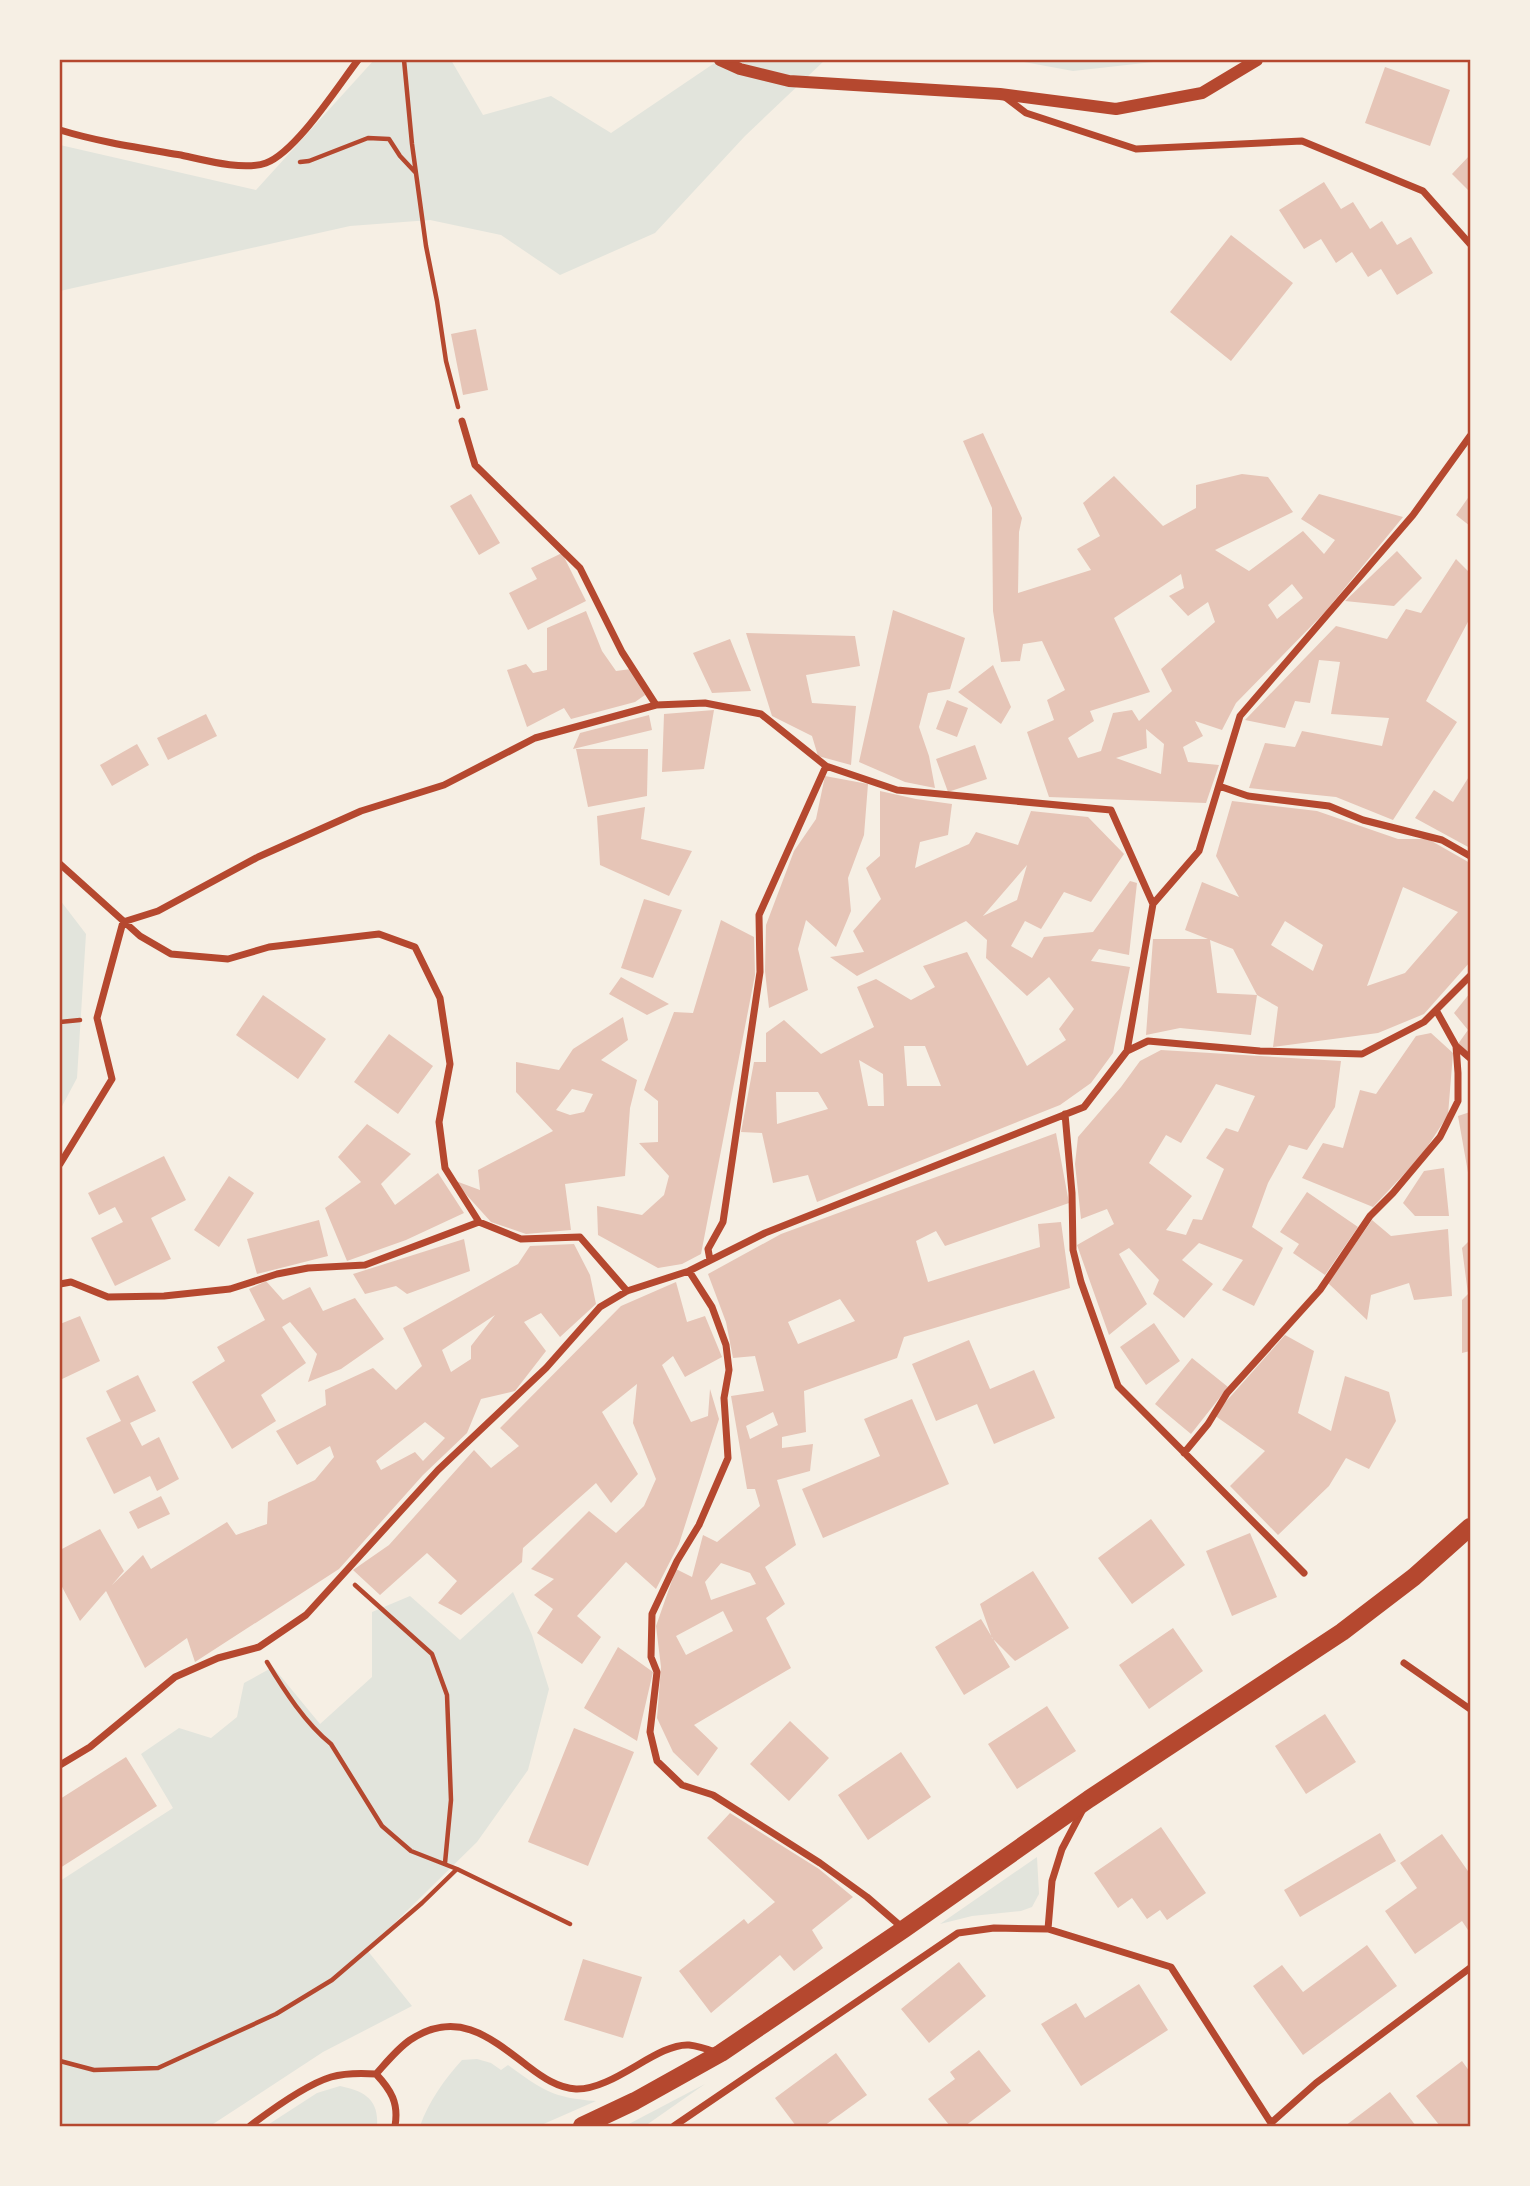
<svg xmlns="http://www.w3.org/2000/svg" width="1530" height="2186" viewBox="0 0 1530 2186" font-family="'Source Sans 3',sans-serif">
<style>
.green{fill:#e2e4dc}
.building{fill:#e6c5b7;fill-rule:evenodd}
.lines{fill:none;stroke-linecap:round;stroke-linejoin:round}
.path{stroke:#b5482f;stroke-width:4.5}
.minor{stroke:#b5482f;stroke-width:7}
.tertiary{stroke:#b5482f;stroke-width:12}
.primary{stroke:#b5482f;stroke-width:18}
.neatline{fill:none;stroke:#b5482f;stroke-width:2.5}
</style>
<rect width="100%" height="100%" fill="#f6efe4"/>
<path class="green" d="M374,60h77l32,55 68,-19 60,37 108,-73h106l-80,76 -90,97 -95,42 -59,-40 -71,-15 -80,6 -290,65v-146l196,45z
M1013,60h158l-98,11z
M60,900l26,34 -9,144 -17,32z
M513,1592l19,43 17,54 -21,81 -51,72 -110,108 45,56 -89,46 -113,74h-150v-245l113,-73 -32,-54 38,-26 32,10 26,-21 7,-34 29,-16 47,57 52,-47v-65l38,-16 50,44z
M1037,1857l2,37 -7,13 -11,4 -49,5 -32,8z
M477,2059l14,4 10,7 7,-5c34,25 45,33 88,36l-57,25h-119c9,-25 24,-46 42,-66z
M705,2084l-60,42h-20z
M340,2086c24,5 39,13 37,40h-111l51,-33z"/>
<path class="building" d="M1385,67l65,23 -20,56 -65,-23z
M1470,155v37l-18,-18z
M1324,182l17,27 12,-7 17,27 12,-8 15,24 14,-8 22,36 -36,22 -16,-26 -13,8 -16,-25 -16,11 -15,-24 -17,10 -25,-39z
M1231,235l62,48 -62,78 -61,-49z
M476,329l12,61 -25,5 -12,-61z
M983,433l39,85 -3,14 -1,61 73,-23 -14,-21 23,-13 -17,-33 31,-27 49,50 33,-18v-23l46,-11 26,3 25,35 -78,38 34,21 54,-40 21,23 11,-14 -34,-21 18,-25 84,23 -78,95 -89,91 -14,27 -27,-9 8,15 -20,11 5,15 31,3 -13,38 -157,-6 -22,-65 27,-12 -7,-20 18,-10 -23,-49 -19,3 -3,17 -19,1 -8,-51 -1,-103 -29,-67zM1181,574l3,14 -15,8 19,20 20,-14 7,20 -54,47 11,22 -33,30 -7,-11 -19,3 -12,38 -23,7 -10,-20 26,-17 -4,-10 60,-19 -36,-74zM1292,584l11,14 -26,21 -9,-14zM1146,729l18,15 -3,30 -45,-16 31,-10z
M471,494l29,49 -21,12 -29,-49z
M1470,495v31l-14,-11z
M1397,551l25,27 -28,28 -49,-5z
M562,553l24,48 -58,29 -19,-37 28,-14 -6,-11z
M1456,559l14,14v45l-44,83 31,21 -64,98 -57,-23 -87,-9 16,-45 30,4 7,-16 80,15 7,-28 -58,-4 9,-52 -21,-2 -9,43 -15,-2 -10,27 -40,-8 91,-94 51,13 19,-30 15,4z
M893,610l72,28 -15,51 -22,4 -9,34 10,29 6,32 -30,-6 -46,-20z
M586,611l16,40 14,20 15,-2 14,26 -10,7 -64,17 -7,-11 -37,19 -20,-57 19,-6 7,9 14,-3v-42z
M746,633l109,3 5,30 -54,9 6,28 44,3 -5,59 -33,-9 -6,-20 -40,-20z
M730,639l21,52 -39,2 -19,-40z
M993,665l18,42 -10,17 -43,-32z
M947,700l21,8 -11,29 -21,-8z
M714,710l-10,59 -42,3 2,-58z
M206,714l11,22 -49,24 -11,-22z
M649,715l3,15 -79,19 7,-16z
M137,744l12,21 -37,21 -12,-21z
M975,745l12,34 -39,13 -12,-33z
M576,749h72l-1,47 -59,11z
M1470,775v73l-55,-30 19,-28 19,12z
M825,776l43,8 -4,51 -16,43 3,33 -15,36 -30,-27 -8,29 10,41 -39,18 -4,-37 1,-46 28,-74 22,-32z
M880,791l36,8 36,5 -4,31 -28,7 -5,26 54,-24 7,-12 42,13 13,-34 57,6 36,37 -33,48 -27,-10 -23,37 -16,-8 -14,25 21,12 12,-21 49,-5 37,-51 7,2 -8,72 -30,-6 -8,12 39,6 -17,86 -22,30 -31,22 -243,97 -9,-27 -35,8 -11,-50 -21,-1 13,-70h12v-29l18,-13 37,34 53,-27 -17,-40 19,-8 35,21 24,-13 -12,-21 44,-14 60,114 39,-26 -7,-11 15,-20 -25,-32 -22,19 -41,-38 1,-18 -21,-19 -109,55 -27,-19 34,-5 -11,-21 28,-32 -15,-31 14,-12zM1027,865l-10,35 -34,16zM904,1046h21l16,40h-34zM859,1060l24,14 1,32h-16zM776,1092h42l10,17 -51,15z
M1232,801l85,10 81,28h30l42,24v99l-46,52 -46,19 -105,14 5,-40 -21,-12 -6,40 -71,-7 -34,7 7,-96h55l-23,-9 17,-48 37,15 -23,-41zM1403,887l55,25 -53,61 -38,13zM1285,921l38,24 -10,26 -42,-26zM1210,940l23,9 24,46 -40,-2z
M645,807l-4,32 51,12 -23,45 -69,-31 -3,-49z
M644,899l38,11 -29,68 -32,-10z
M721,920l33,17 1,38 -54,279 -19,10 -24,4 -60,-33 -1,-29 45,9 22,-20 5,-19 -30,-33 19,-1v-41l-14,-11 30,-78 19,1z
M621,977l48,27 -22,11 -38,-21z
M1470,993v60l-12,-9 10,-14 -14,-17z
M263,995l63,44 -28,40 -62,-44z
M623,1017l5,23 -27,20 36,20 -7,28 -5,68 -60,8 6,46 -45,4 -35,-12 -38,-42 27,10 -2,-20 75,-39 -37,-39v-30l43,8 14,-21zM572,1089l21,5 -9,18 -14,3 -14,-5z
M1431,1033l22,20 -5,62 -26,40 -49,52 -71,-29 21,-35 20,5 17,-58 16,4 40,-58z
M389,1034l44,32 -35,48 -44,-32z
M1161,1050l180,11 -6,46 -28,43 -18,-5 -21,38 -16,44 31,21 -29,58 -32,-16 21,-30 -44,-17 -17,17 31,24 -29,34 -31,-24 6,-14 -30,-32 -10,6 28,50 -38,31 -32,-90 37,-21 -7,-15 -26,10 -6,-55 3,-27 43,-50 19,-26zM1216,1084l39,12 -17,36 -12,-4 -20,30 18,11 -22,51 -9,-1 -7,16 -20,-5 26,-34 -43,-33 17,-28 15,8z
M1470,1112v66h-1l-11,-62z
M367,1124l44,30 -30,30 14,21 43,-32 26,40 -58,27 -59,21 -22,-53 36,-26 -23,-25z
M1056,1133l13,70 -124,43 -9,-15 -20,10 12,41 112,-35 -2,-23 23,-2 9,66 -166,49 -7,21 -93,33 2,41 -24,5v11l31,-4 -3,27 -33,9 19,65 -31,22 20,37 -19,14 25,50 -97,57 24,23 -20,28 -25,-24 -16,-34 4,-51 -5,-41 20,-57 16,8 11,-42 14,7 43,-36 -5,-17h-8l-16,-93 33,-5 -9,-35 -22,2 -7,-36 -18,-48 73,-40zM840,1299l15,22 -57,23 -10,-22zM773,1412l5,13 -28,14 -4,-13zM721,1563l29,10 6,11 -45,16 -6,-18zM723,1611l10,20 -47,24 -10,-19z
M164,1156l22,44 -35,18 20,41 -56,27 -24,-48 32,-16 -8,-15 -16,8 -11,-22z
M1444,1168l5,48h-34l-12,-13 21,-32z
M229,1176l25,17 -35,54 -25,-17z
M1307,1192l51,35 -33,48 -32,-22 6,-9 -19,-12z
M319,1220l9,36 -71,18 -10,-35z
M1372,1220l19,16 57,-7 4,67 -38,4 -5,-17 -38,12 -4,25 -39,-37z
M464,1239l6,32 -63,23 -11,-8 -31,8 -12,-20z
M1470,1240v111l-8,2v-53l6,-6 -6,-46z
M574,1244l16,31 6,29 -36,33 -19,-24 -17,9 22,29 -31,40 -34,8 -14,34 -44,42 -84,94 -144,93 -8,-24 -42,30 -39,-77 -26,30 -20,-38v-33l40,-21 24,42 -12,14 31,-30 8,14 76,-47 9,13 31,-11 1,-22 47,-22 19,-23 -4,-11 -33,19 -21,-34 50,-26 -1,-15 48,-22 23,22 26,-24 -19,-38 115,-64 12,-18zM495,1315l-24,31v13l-20,13 -9,-22zM425,1422l20,16 -22,23 -8,-9 -34,18 -5,-9z
M266,1281l17,19 27,-13 13,24 32,-13 29,41 -43,30 -33,13 9,-28 -27,-32 -8,5 24,36 -45,32 15,26 -44,28 -40,-67 33,-21 -8,-14 48,-27 -16,-31z
M676,1282l11,40 18,-6 17,41 -37,20 -12,-21 -11,9 29,57 17,-6 2,-27 9,30 -40,125 -23,45 -30,-27 -49,54 24,21 -19,27 -45,-31 16,-24 -19,-14 20,-16 -23,-10 58,-58 27,22 28,-27 12,-27 -23,-56 4,-39 -35,28 36,62 -27,29 -15,-20 -73,65 -1,14 -61,53 -23,-12 19,-22 -30,-28 -47,42 -27,-25 36,-25 85,-95 17,18 28,-22 -19,-18 121,-122z
M80,1316l20,45 -40,19v-56z
M1154,1323l26,38 -34,24 -26,-38z
M1285,1335l29,16 -16,62 33,18 14,-55 44,16 7,29 -27,48 -23,-11 -17,28 -51,49 -48,-49 35,-35 -51,-36z
M969,1340l21,49 44,-19 21,48 -61,26 -17,-40 -41,17 -24,-57z
M1192,1358l36,29 -37,47 -36,-30z
M138,1375l18,36 -26,12 12,23 17,-9 20,42 -22,12 -7,-15 -36,18 -28,-56 35,-17 -15,-30z
M912,1399l37,85 -126,54 -21,-49 78,-33 -16,-37z
M161,1496l9,18 -32,15 -9,-17z
M1151,1519l34,46 -53,39 -34,-46z
M1250,1533l27,64 -45,19 -26,-65z
M1033,1571l36,57 -54,33 -23,-23 -12,-34z
M981,1619l29,48 -46,28 -29,-48z
M1173,1628l30,43 -54,38 -30,-44z
M618,1647l35,25 -16,69 -53,-33z
M1047,1706l29,45 -59,38 -29,-45z
M1325,1714l31,48 -50,32 -31,-48z
M790,1721l39,37 -40,43 -39,-37z
M574,1728l60,24 -46,114 -60,-24z
M901,1752l30,45 -63,43 -30,-45z
M126,1757l31,49 -97,62v-69z
M730,1813l89,56 34,28 -41,33 11,18 -29,23 -14,-16 -69,58 -32,-42 65,-52 4,5 27,-22 -68,-64z
M1161,1827l45,66 -39,27 -7,-10 -13,9 -15,-21 -14,10 -24,-35z
M1380,1833l16,28 -96,56 -16,-27z
M1442,1834l28,40v59l-8,-12 -47,33 -30,-43 32,-23 -17,-25z
M1367,1945l30,41 -94,69 -50,-69 29,-21 21,27z
M583,1959l59,18 -19,61 -59,-18z
M959,1962l27,34 -57,47 -28,-34z
M1139,1984l29,46 -87,56 -40,-62 35,-21 9,15z
M979,2050l32,41 -46,35h-15l-22,-27 27,-20 -5,-7z
M836,2053l31,42 -43,31h-28l-21,-28z
M1462,2061l8,11v54h-30l-24,-30z
M1390,2092l26,34h-71z"/>
<g class="lines">
<path class="path" d="M404,60l8,84 14,102 11,55 9,60 12,46
M300,162l9,-1 59,-23 21,1 11,17 15,16
M60,1022l20,-2
M355,1585l77,69 15,41 4,105 -6,63
M457,1869l113,55
M60,2061l34,9 64,-2 118,-54 56,-34 90,-77 35,-34 -46,-18 -29,-25 -51,-82c-26,-21 -47,-54 -64,-82"/>
<path class="minor" d="M1005,97l21,16 110,36 166,-8 121,50 47,53
M60,130c39,12 80,18 121,25 23,5 62,16 85,8 30,-11 72,-77 92,-103
M462,421l13,44 105,103 42,84 34,53
M1219,786l29,10 81,10 34,14 79,20 28,16
M60,864l80,72 31,18 57,5 41,-12 110,-13 36,13 25,51 10,66 -11,58 6,46 34,54 42,17 59,-2 47,54
M1456,1046l14,12
M1127,1051l21,-10 112,10 102,3 62,-32 46,-46
M1065,1114l7,79 1,57 8,32 37,104 186,187
M60,1164l52,-85 -15,-61 26,-96 35,-11 100,-54 103,-46 83,-26 91,-47 121,-33 49,-2 56,11 65,52 71,24 214,20 42,94
M710,1260l-2,-11 15,-27 37,-250 -1,-57 67,-149
M689,1271l23,36 14,38 3,25 -5,28 4,60 -29,67 -22,36 -25,53 -1,43 6,15 -7,60 7,29 25,24 31,10 107,68 47,34 37,32
M60,1284l11,-2 37,15 56,-1 66,-7 47,-15 31,-6 57,-3 114,-43
M1184,1453l24,-29 19,-31 93,-103 50,-74 23,-23 47,-56 18,-36v-28l-2,-27 -20,-36
M1404,1663l66,46
M60,1765l30,-18 85,-70 43,-19 41,-11 47,-32 132,-145 108,-102 54,-61 27,-16 62,-20 76,-38 319,-126 43,-56 26,-147 46,-53 41,-135 173,-201 57,-79
M1048,1929l4,-48 10,-32 20,-38
M376,2074c10,-11 21,-25 34,-34 47,-31 80,-3 119,27 13,10 29,21 47,22 38,1 81,-46 113,-44 9,1 18,4 26,7
M1271,2123l45,-40 154,-115
M250,2126c21,-16 55,-41 81,-49 14,-4 30,-4 45,-3 15,16 23,29 19,52
M674,2126l284,-193 36,-5 54,1 123,38 102,159"/>
<path class="tertiary" d="M720,60l20,9 49,12 211,13 116,15 86,-16 55,-33"/>
<path class="primary" d="M582,2126l53,-25 86,-48 183,-124 185,-130 253,-167 72,-55 56,-50"/>
</g>
<rect width="1530" height="2186" fill="none" stroke="#f6efe4" stroke-width="122"/>
<rect x="61" y="61" width="1408" height="2064" class="neatline"/>
</svg>
